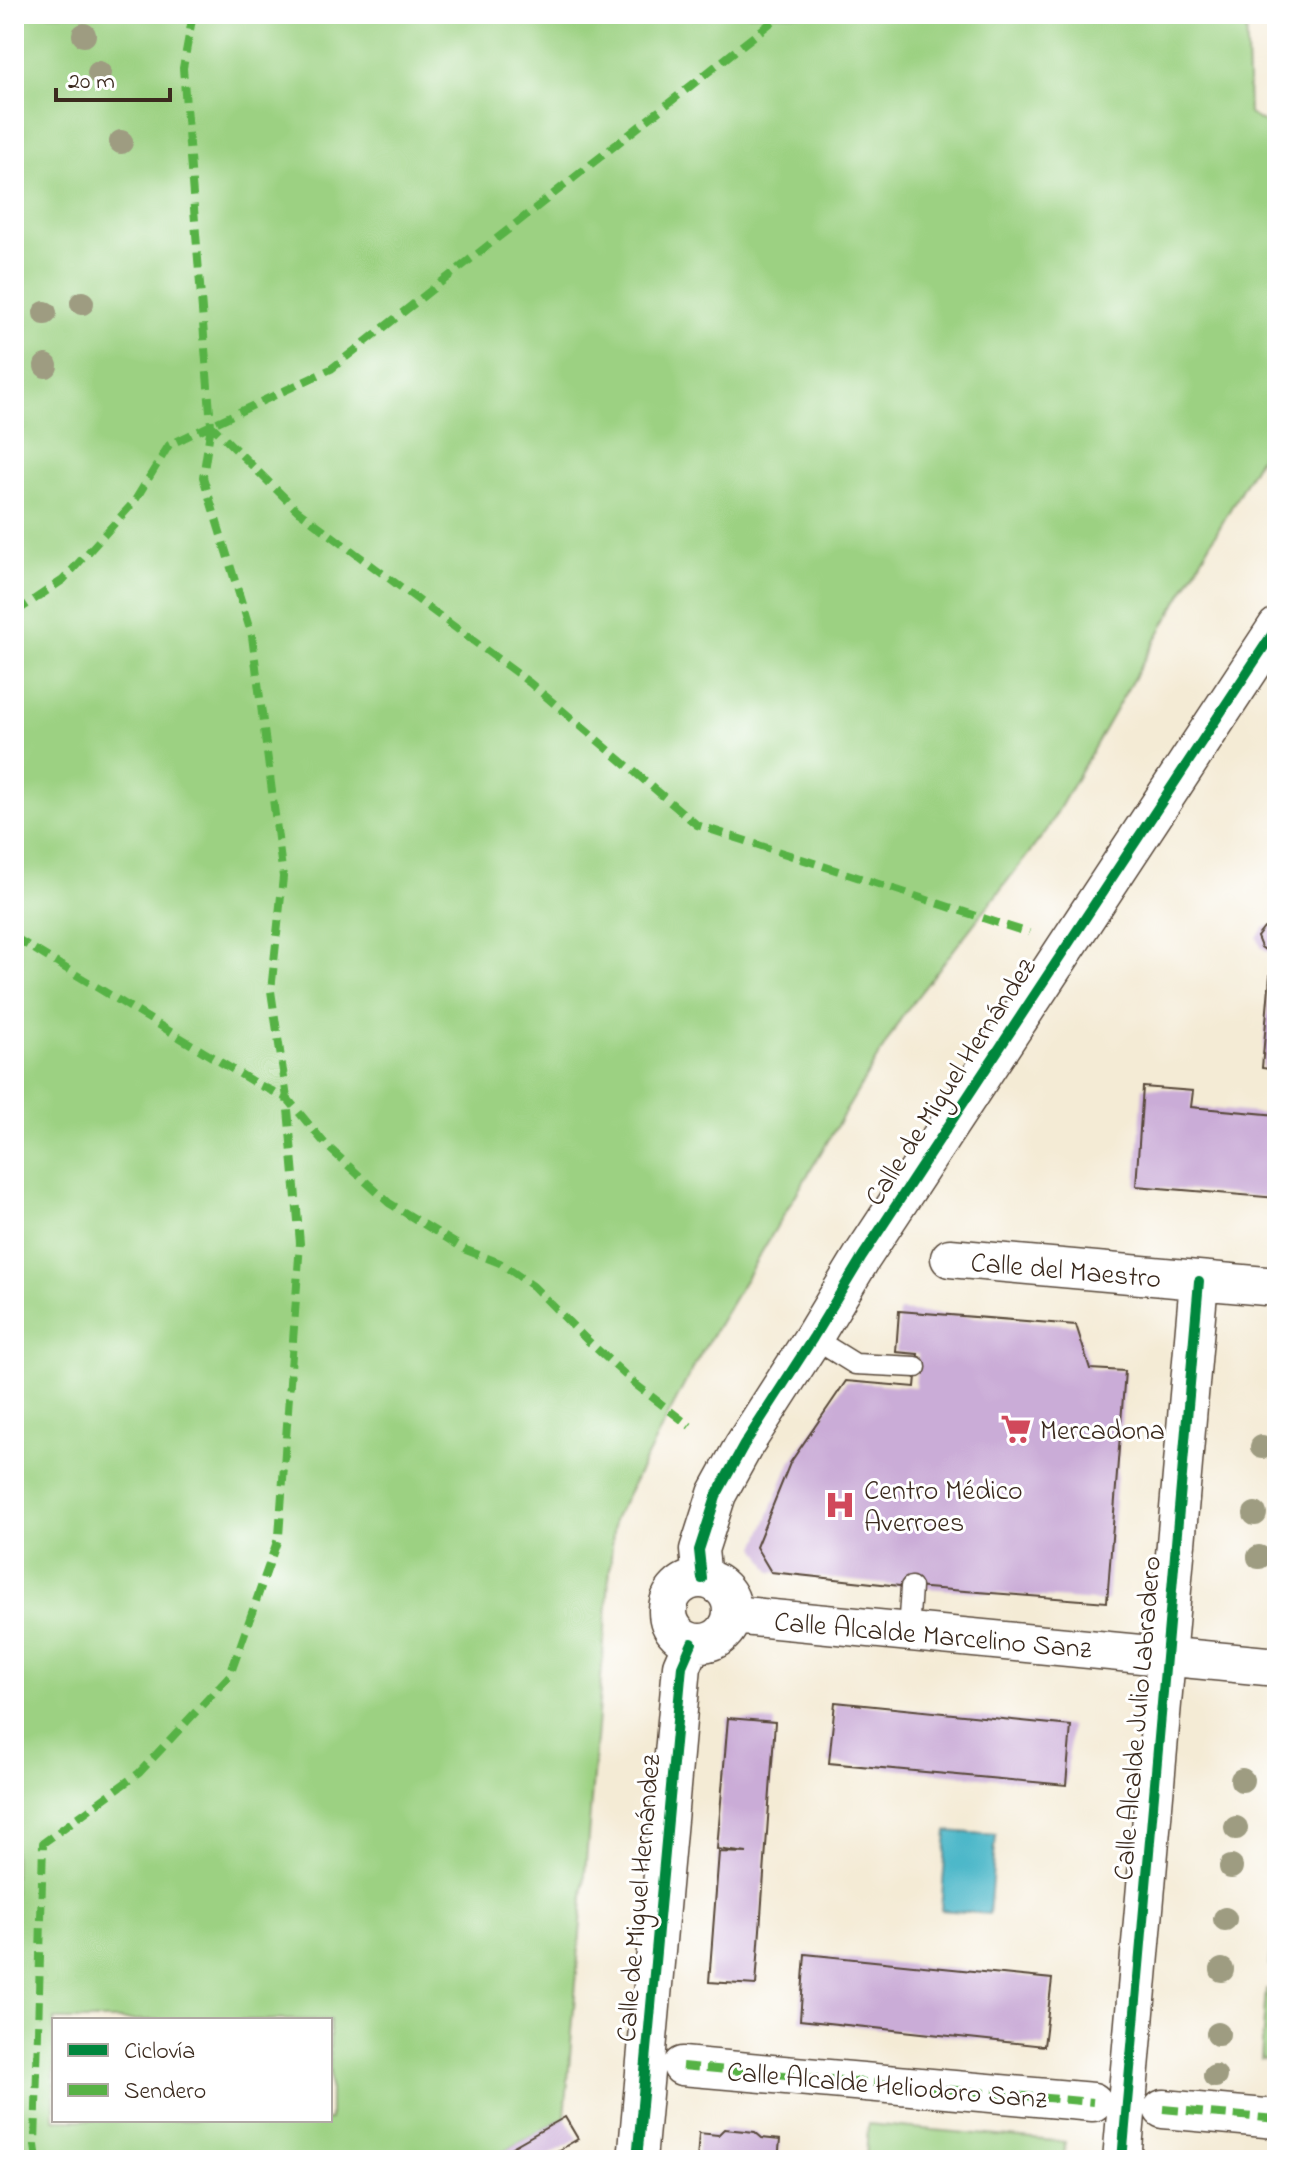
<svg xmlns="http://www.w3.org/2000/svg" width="1291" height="2174" viewBox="0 0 1291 2174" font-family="'Indie Flower',sans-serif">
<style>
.green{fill:#9cd182;stroke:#6c7e50;stroke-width:2;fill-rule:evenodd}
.water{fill:#4db8c9;stroke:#447174;stroke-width:2}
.building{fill:#caacd7}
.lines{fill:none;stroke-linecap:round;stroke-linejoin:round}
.lane-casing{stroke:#574739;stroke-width:23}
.street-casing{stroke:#574739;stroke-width:41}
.lane{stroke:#fff;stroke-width:20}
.street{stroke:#fff;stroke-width:38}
.quiet{stroke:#57b245;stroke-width:8;stroke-dasharray:16 8;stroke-linecap:butt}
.cycleway-casing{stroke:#fff;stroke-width:15}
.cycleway{stroke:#00873e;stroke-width:10}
.tree{fill:#9e9c81}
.labels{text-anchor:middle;stroke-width:6;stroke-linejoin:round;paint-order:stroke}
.street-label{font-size:28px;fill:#3b2a1e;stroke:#fff}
.poi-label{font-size:28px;fill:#3b2a1e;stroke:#fff;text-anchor:start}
</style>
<rect width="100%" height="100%" fill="#fff"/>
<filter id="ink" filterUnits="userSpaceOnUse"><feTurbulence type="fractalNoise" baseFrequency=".0125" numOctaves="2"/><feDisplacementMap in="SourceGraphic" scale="16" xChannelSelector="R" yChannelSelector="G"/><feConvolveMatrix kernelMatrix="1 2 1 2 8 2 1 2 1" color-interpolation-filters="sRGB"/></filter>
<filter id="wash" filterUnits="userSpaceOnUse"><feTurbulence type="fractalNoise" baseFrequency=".006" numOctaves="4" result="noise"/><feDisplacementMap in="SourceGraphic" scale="32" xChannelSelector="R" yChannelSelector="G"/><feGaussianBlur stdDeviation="1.8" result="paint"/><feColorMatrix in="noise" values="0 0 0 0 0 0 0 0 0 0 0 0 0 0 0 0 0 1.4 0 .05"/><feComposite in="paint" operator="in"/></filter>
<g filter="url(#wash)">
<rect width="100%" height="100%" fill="#f4ebd5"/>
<path class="green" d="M14,14h1232l3,100 28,16v297l-230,403 -144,185 -207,347 -82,158 -49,597 -76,43h-475zM54,2020h276v100h-276z
M1276,1891h1v74h-8z
M1266,1989l11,1v70l-16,-1z
M868,2124l197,18 -1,18h-198z"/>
<path class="water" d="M947,1831l49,4 -7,79 -48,-4z"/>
<g id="blocks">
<path class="building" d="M1270,926l7,1v143l-15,-2 10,-116h-4l-7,-5 -4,-10 7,-9z
M1143,1087l50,4 -2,16 86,8v83l-141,-12z
M899,1311l177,14 14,44 35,2 -18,231 -207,-16 -129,-14 -15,-25 34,-84 56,-82 69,6 3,-33 -22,-2z
M835,1702l236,24 -5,59 -237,-22z
M728,1718l47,4 -19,263 -47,-3 10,-130 28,1 -30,-4z
M805,1954l247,25 -8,67 -244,-26z
M565,2117l13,22 -37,21h-52z
M724,2129l31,3 7,6 18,2 -2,20h-81l2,-27 19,2z"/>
</g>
</g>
<g filter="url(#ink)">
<use href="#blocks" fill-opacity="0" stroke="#574739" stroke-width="2"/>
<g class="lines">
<g class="lane-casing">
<path id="lane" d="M813,1338l42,26 61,3
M908,1632l3,-45"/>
</g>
<g class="street-casing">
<path id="street" d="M950,1258l327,29
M702,1579l-3,-29 18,-56 27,-49 69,-107 49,-81 415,-630
M668 1611a32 32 0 1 1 64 0a32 32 0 1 1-64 0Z
M732,1615l545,52
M682,2066l411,36
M1163,2109l114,10
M637,2160l45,-494 10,-23
M1122,2160l77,-879"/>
</g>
<use href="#lane" class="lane"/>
<use href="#street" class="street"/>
<path class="quiet" d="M193,14l-10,54 28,357 86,85 233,173 167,142 332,108
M14,613l49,-33 71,-78 35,-57 42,-20
M14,937l241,146 32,15 39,47 63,58 77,47 34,13 33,23 53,53 49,45 55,42
M682,2066l411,36
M1163,2109l114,10
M37,2160l-2,-15 8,-302 96,-70 91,-98 49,-139 21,-293 -13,-145 -16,-107 12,-114 -31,-241 -49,-159 8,-52 120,-56 451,-355"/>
<g class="cycleway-casing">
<path id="cycleway" d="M702,1579l-3,-29 18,-56 27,-49 69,-107 49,-81 415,-630
M637,2160l45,-494 10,-23
M1122,2160l77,-879"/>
</g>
<use href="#cycleway" class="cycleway"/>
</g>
<g class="tree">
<circle cx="84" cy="35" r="12"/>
<circle cx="99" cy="73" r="12"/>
<circle cx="121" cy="142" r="12"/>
<circle cx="82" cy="303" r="12"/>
<circle cx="45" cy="313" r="12"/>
<circle cx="46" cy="366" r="12"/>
<circle cx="1262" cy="1447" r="12"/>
<circle cx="1255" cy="1514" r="12"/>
<circle cx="1259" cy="1557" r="12"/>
<circle cx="1242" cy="1780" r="12"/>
<circle cx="1236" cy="1828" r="12"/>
<circle cx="1231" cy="1867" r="12"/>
<circle cx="1225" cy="1919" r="12"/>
<circle cx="1222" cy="1970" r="12"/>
<circle cx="1218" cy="2034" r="12"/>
<circle cx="1215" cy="2076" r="12"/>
</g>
</g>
<defs>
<g id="supermarket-bare" transform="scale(2.4)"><path d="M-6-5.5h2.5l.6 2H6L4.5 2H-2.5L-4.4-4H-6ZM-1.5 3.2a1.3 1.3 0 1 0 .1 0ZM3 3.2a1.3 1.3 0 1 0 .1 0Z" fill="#d1495b" stroke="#fff" stroke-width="2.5" paint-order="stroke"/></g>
<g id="hospital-bare" transform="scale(2.4)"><path d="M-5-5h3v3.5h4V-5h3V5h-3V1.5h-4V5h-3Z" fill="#d1495b" stroke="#fff" stroke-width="2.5" paint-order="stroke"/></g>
</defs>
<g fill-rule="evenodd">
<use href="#supermarket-bare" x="1016" y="1429"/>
<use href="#hospital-bare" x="840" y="1505"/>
</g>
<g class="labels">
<g class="street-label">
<text transform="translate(949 1081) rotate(-57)" y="10">Calle de Miguel Hernández</text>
<text transform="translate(1066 1269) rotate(5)" y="10">Calle del Maestro</text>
<text transform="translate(933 1634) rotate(5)" y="10">Calle Alcalde Marcelino Sanz</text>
<text transform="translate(1136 1718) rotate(-85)" y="10">Calle Alcalde Julio Labradero</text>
<text transform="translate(637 1898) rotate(-85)" y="10">Calle de Miguel Hernández</text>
<text transform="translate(887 2084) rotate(5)" y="10">Calle Alcalde Heliodoro Sanz</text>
</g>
<g class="poi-label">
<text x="1040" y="1439">Mercadona</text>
<text x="864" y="1499">Centro Médico<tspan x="864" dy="32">Averroes</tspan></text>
</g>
</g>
<rect width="1291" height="2174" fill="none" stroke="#fff" stroke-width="48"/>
<rect x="52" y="2018" width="280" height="104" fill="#ffffff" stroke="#b1aaa5" stroke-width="2"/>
<rect x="68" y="2044" width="40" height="12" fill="#00873e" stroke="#b1aaa5" stroke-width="2"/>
<text x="124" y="2058" font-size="24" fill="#3b2a1e">Ciclovía</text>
<rect x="68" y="2084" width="40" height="12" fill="#57b245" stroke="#b1aaa5" stroke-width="2"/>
<text x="124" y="2098" font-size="24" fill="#3b2a1e">Sendero</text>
<path d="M56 88v12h114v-12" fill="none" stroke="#3b2a1e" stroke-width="4"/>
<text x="68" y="88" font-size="24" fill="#3b2a1e" stroke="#ffffff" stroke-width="6" paint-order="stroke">20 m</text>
</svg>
